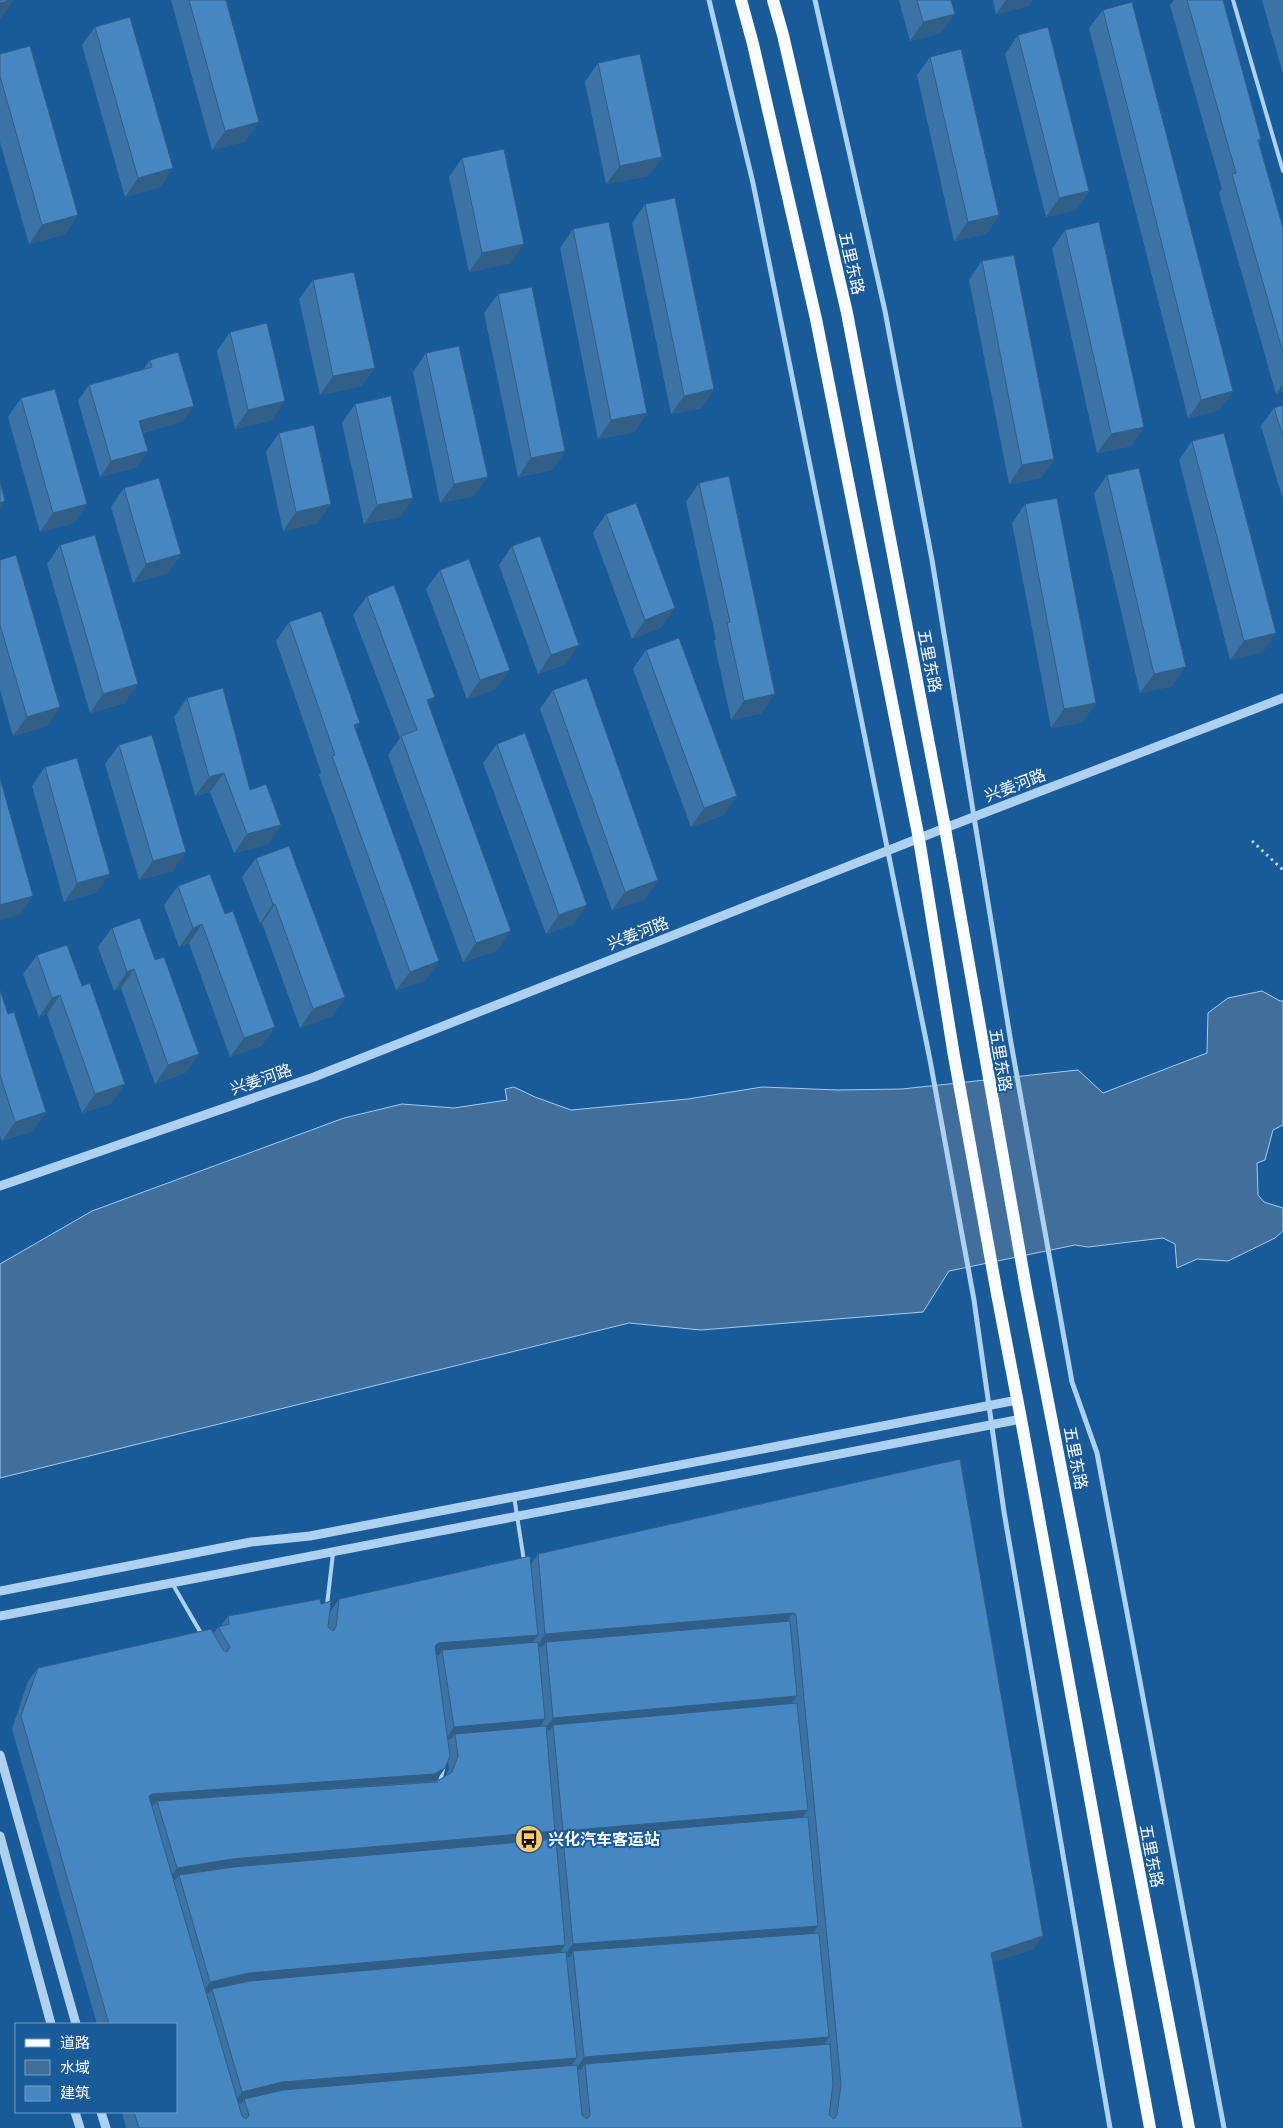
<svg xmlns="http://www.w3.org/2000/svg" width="1283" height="2128" viewBox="0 0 1283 2128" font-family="'Fira Sans Condensed','Noto Sans SC',sans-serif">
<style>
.water{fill:#416e9b;stroke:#a2cdf3}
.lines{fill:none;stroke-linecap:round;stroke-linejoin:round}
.path{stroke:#afd1f1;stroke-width:3;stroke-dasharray:2.5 4;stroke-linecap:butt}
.service{stroke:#afd1f1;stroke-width:4}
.minor{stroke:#afd1f1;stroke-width:5}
.tertiary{stroke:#afd1f1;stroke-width:9}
.primary{stroke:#f9fcff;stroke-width:12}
.wall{fill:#3c73a6;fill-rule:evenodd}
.shaded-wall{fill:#315e87}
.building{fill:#4686c1;stroke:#315e87}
.labels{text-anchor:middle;stroke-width:4;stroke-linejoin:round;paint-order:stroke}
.street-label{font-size:16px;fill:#fff;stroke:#195a99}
.poi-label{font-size:16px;font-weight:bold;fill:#fff;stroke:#195a99;text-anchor:start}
</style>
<rect width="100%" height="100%" fill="#195a99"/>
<path class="water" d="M1262,991l18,10h3v124l-10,5 -8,30 -8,3 1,32 6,7 19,6v23l-8,7 -47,23 -31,-2 -20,9 -2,-24 -12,-6 -75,9 -13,-2 -126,26 -26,41 -222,18 -72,-7 -629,155v-214l92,-53 252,-93 58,-14 52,4 53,-8 -2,-11 9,-2 21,10 36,13 117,-11 74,-12 76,3 64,-1 176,-19 25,23 104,-40 1,-40 20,-15z"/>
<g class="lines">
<path class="path" d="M1252,841l31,29"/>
<path class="service" d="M1233,0l50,171
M514,1496l10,65
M172,1583l30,52
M327,1605l6,-52
M440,1782l4,-17"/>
<path class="minor" d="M709,0l44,183 177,877 44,240 30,212 106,616
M815,0l70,311 47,249 79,483 61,339 25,71 127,675"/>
<path class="tertiary" d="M0,1186l314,-109 631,-249 338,-130
M0,1591l251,-49 59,-6 708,-136
M0,1616l1021,-197
M0,1755l76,269
M0,1836l51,188
M75,2112l5,16
M101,2112l5,16"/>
<path class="primary" d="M741,0l12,44 63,275 103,520 35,217 43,238 24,125 129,709
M773,0l10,35 64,278 98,515 81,460 163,840"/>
</g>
<path class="wall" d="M171,0h55l20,141 -34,9z
M899,0h52l-10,33 -31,8z
M993,0h39l-4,6 -32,8z
M1174,0h49l38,139 -2,4 24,85v164l-7,2 -57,-201 3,-4 -52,-184z
M1262,0h21v74z
M1103,10l117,400 -32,8 -99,-390z
M95,27l78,141 -13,19 -35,10 -43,-152z
M1018,35l71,156 -13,19 -30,7 -41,-163z
M0,54l78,161 -13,19 -36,10 -29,-102z
M930,57l69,158 -13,19 -32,7 -37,-166z
M598,63l64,94 -14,19 -42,8 -21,-102z
M462,158l49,105 -42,9 -20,-95z
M645,204l69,185 -13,19 -30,6 -39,-191z
M573,229l74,184 -13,19 -36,7 -38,-191z
M1065,230l79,197 -13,19 -34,7 -45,-204z
M982,261l72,198 -13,19 -32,6 -40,-204z
M313,280l62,88 -14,18 -41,9 -21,-96z
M498,294l67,157 -13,19 -34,7 -34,-164z
M230,332l42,88 -37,9 -18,-78z
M426,353l48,143 -34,7 -27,-131z
M150,360l33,61 -40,12 -6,34 -37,10 -22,-76 11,-16 54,-15z
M21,398l66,106 -13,19 -34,9 -32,-115z
M355,404l58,94 -13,19 -36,7 -22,-101z
M1283,405v95l-22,-74 13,-18z
M279,433l39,90 -35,8 -17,-79z
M1192,441l71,211 -33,8 -51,-200z
M1107,475l65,211 -32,7 -46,-199z
M699,483l63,230 -31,7 -17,-79 2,-2 -30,-137z
M124,488l57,66 -13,19 -35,10 -22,-76z
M1025,504l71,199 -14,19 -31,6 -39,-205z
M606,514l56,113 -30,12 -39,-106z
M60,545l65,158 -35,10 -43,-149z
M512,546l54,118 -28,10 -39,-109z
M0,560l47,166 -34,10 -13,-46z
M440,570l56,119 -29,10 -41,-110z
M367,596l62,109 69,245 -35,12 -75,-207 12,-17 -47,-123z
M289,622l66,108 71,250 -30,10 -77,-215 2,-3 -45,-131z
M646,650l78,165 -33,12 -58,-158z
M553,690l105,190 -13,19 -33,11 -72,-201z
M187,698l63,92 18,54 -34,9 -24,-61 -15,4 -21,-79z
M497,744l77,180 -28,10 -63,-171z
M119,745l54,126 -34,9 -34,-116z
M45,767l52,125 -33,10 -32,-116z
M256,858l89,139 -13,19 -32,12 -38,-105h-2l-18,-46z
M178,886l47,28 50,113 -14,19 -31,11 -41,-114 -10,4 -15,-42z
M112,928l43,32 44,94 -14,19 -30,11 -34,-96 -7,3 -16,-44z
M37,955l45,31 30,117 -30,10 -35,-99 -8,3 -16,-43z
M0,990l8,24 38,98 -14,19 -30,10 -2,-6z
M960,1459l74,490 -41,13 30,166h-897l-4,-16h54v-88h-79l-85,-295 16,-48 10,-13 175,-34 5,-7 3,-1 7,-10 93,-12 9,8 9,-13 192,-35 7,-10zM448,1762l1,7 -3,7 -10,5 9,-13z"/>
<path class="shaded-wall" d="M10,0h4l-13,18h-1v-15z
M1006,0h26l-4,6 -32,8z
M955,14l-14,19 -31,8 13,-19z
M259,122l-13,19 -34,9 13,-19z
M662,157l-14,19 -42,8 14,-18z
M173,168l-13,19 -35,10 13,-19z
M1089,191l-13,19 -30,7 13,-19z
M78,215l-13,19 -36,10 13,-19z
M999,215l-13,19 -32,7 14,-19z
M524,244l-13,19 -42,9 13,-19z
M375,368l-14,18 -41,9 13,-19z
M1283,384v8l-7,2z
M714,389l-13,19 -30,6 13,-18z
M1233,391l-13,19 -32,8 13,-18z
M285,401l-13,19 -37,9 13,-19z
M194,406l-11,15 -55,16 11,-16z
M647,413l-13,19 -36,7 13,-19z
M1144,427l-13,19 -34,7 14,-19z
M148,451l-11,16 -37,10 11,-16z
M565,451l-13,19 -34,7 13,-19z
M1054,459l-13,19 -32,6 13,-19z
M488,477l-14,19 -34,7 14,-19z
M413,498l-13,19 -36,7 13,-19z
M5,501l-5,8v-6z
M87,504l-13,19 -34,9 13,-19z
M331,504l-13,19 -35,8 13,-19z
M181,554l-13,19 -35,10 13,-19z
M675,608l-13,19 -30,12 13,-19z
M1276,633l-13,19 -33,8 14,-19z
M579,645l-13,19 -28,10 13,-19z
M1186,667l-14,19 -32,7 14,-19z
M510,670l-14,19 -29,10 13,-19z
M138,684l-13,19 -35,10 13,-19z
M775,694l-13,19 -31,7 13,-19z
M435,697l-13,18 5,-15z
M1096,703l-14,19 -31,6 13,-19z
M60,707l-13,19 -34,10 14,-19z
M360,723l-13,19 7,-17z
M224,773l-14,19 -15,4 14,-19z
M737,796l-13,19 -33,12 13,-19z
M281,825l-13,19 -34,9 13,-19z
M186,852l-13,19 -34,9 14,-19z
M110,874l-13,18 -33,10 13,-19z
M658,880l-13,19 -33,11 13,-18z
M33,896l-13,19 -20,5v-15z
M273,904h2l-13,19h-2z
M587,905l-13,19 -28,10 13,-19z
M202,924l-13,19 -10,4 14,-19z
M511,931l-13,19 -35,12 13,-19z
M439,961l-13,19 -30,10 14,-18z
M134,969l-13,19 -7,3 13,-19z
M60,995l-13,19 -8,3 13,-19z
M345,997l-13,19 -32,12 13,-19z
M275,1027l-14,19 -31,11 14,-19z
M199,1054l-14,19 -30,11 13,-19z
M125,1084l-13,19 -30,10 13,-19z
M46,1112l-14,19 -30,10 13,-19z
M793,1613l-9,13 -238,16 -4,5h-6l9,-13z
M538,1635l-9,13 -87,2 -3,5 -10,1 6,-10 3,-3z
M797,1696l-9,13 -235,16 -3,5 -7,1 10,-13z
M545,1719l-9,13 -81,2 -4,5 -6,1 9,-13z
M445,1768l-9,13 -279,20 -4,5 -10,1 6,-11 3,-2z
M808,1810l-10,13 -235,15 -3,5 -7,1 10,-13z
M555,1831l-9,13 -367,31 -4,5 -8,1 10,-13 55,-9z
M818,1926l-9,13 -236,12 -3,6h-7l10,-13z
M1043,1936l-9,13 -52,17 9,-13z
M565,1945l-9,13 -344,31 -3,4 -8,2 9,-13 39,-9z
M829,2037l-9,13 -235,14 -4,6h-6l9,-13z
M577,2058l-10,13 -323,28 -2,4 -9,2 9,-13 40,-10z"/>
<path class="building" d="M0,0h10l-10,3z
M189,0h37l33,122 -34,9z
M917,0h34l4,14 -32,8z
M1187,0h36l38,139 -3,1 25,88v125l-51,-179 4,-1z
M1132,2l101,389 -32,9 -98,-390z
M130,17l43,151 -35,10 -43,-151z
M1048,27l41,164 -30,7 -41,-163z
M30,46l48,169 -36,10 -42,-149v-22z
M961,49l38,166 -31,7 -38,-165z
M640,54l22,103 -42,9 -22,-103z
M504,149l20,95 -42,9 -20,-95z
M675,198l39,191 -30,7 -39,-192z
M609,222l38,191 -36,7 -38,-191z
M1099,222l45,205 -33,7 -46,-204z
M1014,255l40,204 -32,6 -40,-204z
M354,272l21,96 -42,8 -20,-96z
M532,287l33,164 -34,7 -33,-164z
M267,323l18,78 -37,9 -18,-78z
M459,346l29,131 -34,7 -28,-131z
M178,352l16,54 -55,15 9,30 -37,10 -22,-76 63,-18 -2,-7z
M55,389l32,115 -34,9 -32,-115z
M391,396l22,102 -36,7 -22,-101z
M1283,405v32l-9,-29z
M314,425l17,79 -35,8 -17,-79z
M1224,433l52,200 -32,8 -52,-200z
M1139,468l47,199 -32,7 -47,-199z
M729,476l46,218 -31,7 -17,-78 3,-1 -31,-139z
M159,478l22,76 -35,10 -22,-76z
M0,482l5,19 -5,2z
M1057,498l39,205 -32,6 -39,-205z
M636,503l39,105 -30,12 -39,-106z
M95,535l43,149 -35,10 -43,-149z
M540,536l39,109 -28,10 -39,-109z
M16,555l44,152 -33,10 -27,-92v-65z
M469,559l41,111 -30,10 -40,-110z
M394,585l41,112 -8,3 84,231 -35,12 -75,-207 16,-6 -50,-134z
M321,611l39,112 -6,2 85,236 -29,11 -78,-216 3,-1 -46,-133z
M679,638l58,158 -33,12 -58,-158z
M587,678l71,202 -33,12 -72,-202z
M223,688l27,102 16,-6 15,41 -34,9 -23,-61 -15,4 -22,-79z
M525,733l62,172 -28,10 -62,-171z
M152,735l34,117 -33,9 -34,-116z
M77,758l33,116 -33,9 -32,-116z
M0,778l33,118 -33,9z
M289,846l56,151 -32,12 -38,-105h-2l-17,-46z
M210,874l15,40 8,-3 42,116 -31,11 -42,-114 -9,4 -15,-42z
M140,918l15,42 9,-3 35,97 -31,11 -34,-96 -7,3 -15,-44z
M67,945l15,41 8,-3 35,101 -30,10 -35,-99 -8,3 -15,-43z
M0,990l8,24 6,-2 32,100 -31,10 -15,-47z
M960,1459l83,477 -52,17 32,175h-884l-5,-16h42v-88h-67l-88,-308 17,-48 173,-39 12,21 4,2 3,-5 -12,-20 11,-3 -1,-8 92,-17 1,5 10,-3 -3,26 5,4 3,-4 3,-28 191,-43 8,79 -100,8 -3,3 15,110 -5,12 -11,6 -282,20 -3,2 93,320 4,3 3,-4 -5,-16 39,-9 294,-25 5,50 5,4 3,-4 -5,-51 245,-20 3,40 -4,31 5,4 3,-4 4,-31 -45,-469 -3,-2 -248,21 -7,-80z
M790,1621l7,75 -244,22 -7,-76z
M538,1642l7,77 -91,8 -12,-77z
M797,1703l11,107 -245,21 -10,-106z
M546,1726l9,105 -323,28 -55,9 -20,-67 279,-19 16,-10 6,-16 -3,-22z
M808,1817l10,109 -245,18 -10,-106z
M556,1839l9,106 -316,28 -39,9 -31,-107 54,-8z
M819,1933l10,104 -245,20 -11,-106z
M566,1952l11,106 -295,24 -40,10 -30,-103 38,-8z"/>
<defs>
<g id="bus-disc" transform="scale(1.4375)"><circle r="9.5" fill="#ffcb6f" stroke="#195a99"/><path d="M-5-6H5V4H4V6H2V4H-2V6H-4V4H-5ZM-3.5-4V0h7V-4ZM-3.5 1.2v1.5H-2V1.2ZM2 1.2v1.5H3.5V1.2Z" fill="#111"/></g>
</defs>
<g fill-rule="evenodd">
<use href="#bus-disc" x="529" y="1839"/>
</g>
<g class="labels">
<g class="street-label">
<text transform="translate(852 263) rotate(77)" y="6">五里东路</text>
<text transform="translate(930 661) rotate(79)" y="6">五里东路</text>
<text transform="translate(1015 785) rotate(-21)" y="6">兴姜河路</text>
<text transform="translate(638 933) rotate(-21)" y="6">兴姜河路</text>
<text transform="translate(1001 1060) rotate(80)" y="6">五里东路</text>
<text transform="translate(261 1079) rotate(-19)" y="6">兴姜河路</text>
<text transform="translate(1076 1458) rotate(79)" y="6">五里东路</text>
<text transform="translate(1152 1856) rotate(79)" y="6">五里东路</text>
</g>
<g class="poi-label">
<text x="548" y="1845">兴化汽车客运站</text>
</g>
</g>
<rect x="15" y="2023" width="162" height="90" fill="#195a99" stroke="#759cc2"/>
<rect x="25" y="2039" width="25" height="8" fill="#f9fcff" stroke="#759cc2"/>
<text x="60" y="2048" font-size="15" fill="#ffffff">道路</text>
<rect x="25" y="2060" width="25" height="15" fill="#416e9b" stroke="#759cc2"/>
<text x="60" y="2073" font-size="15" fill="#ffffff">水域</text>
<rect x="25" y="2086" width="25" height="15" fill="#4686c1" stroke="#759cc2"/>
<text x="60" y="2098" font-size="15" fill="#ffffff">建筑</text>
</svg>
